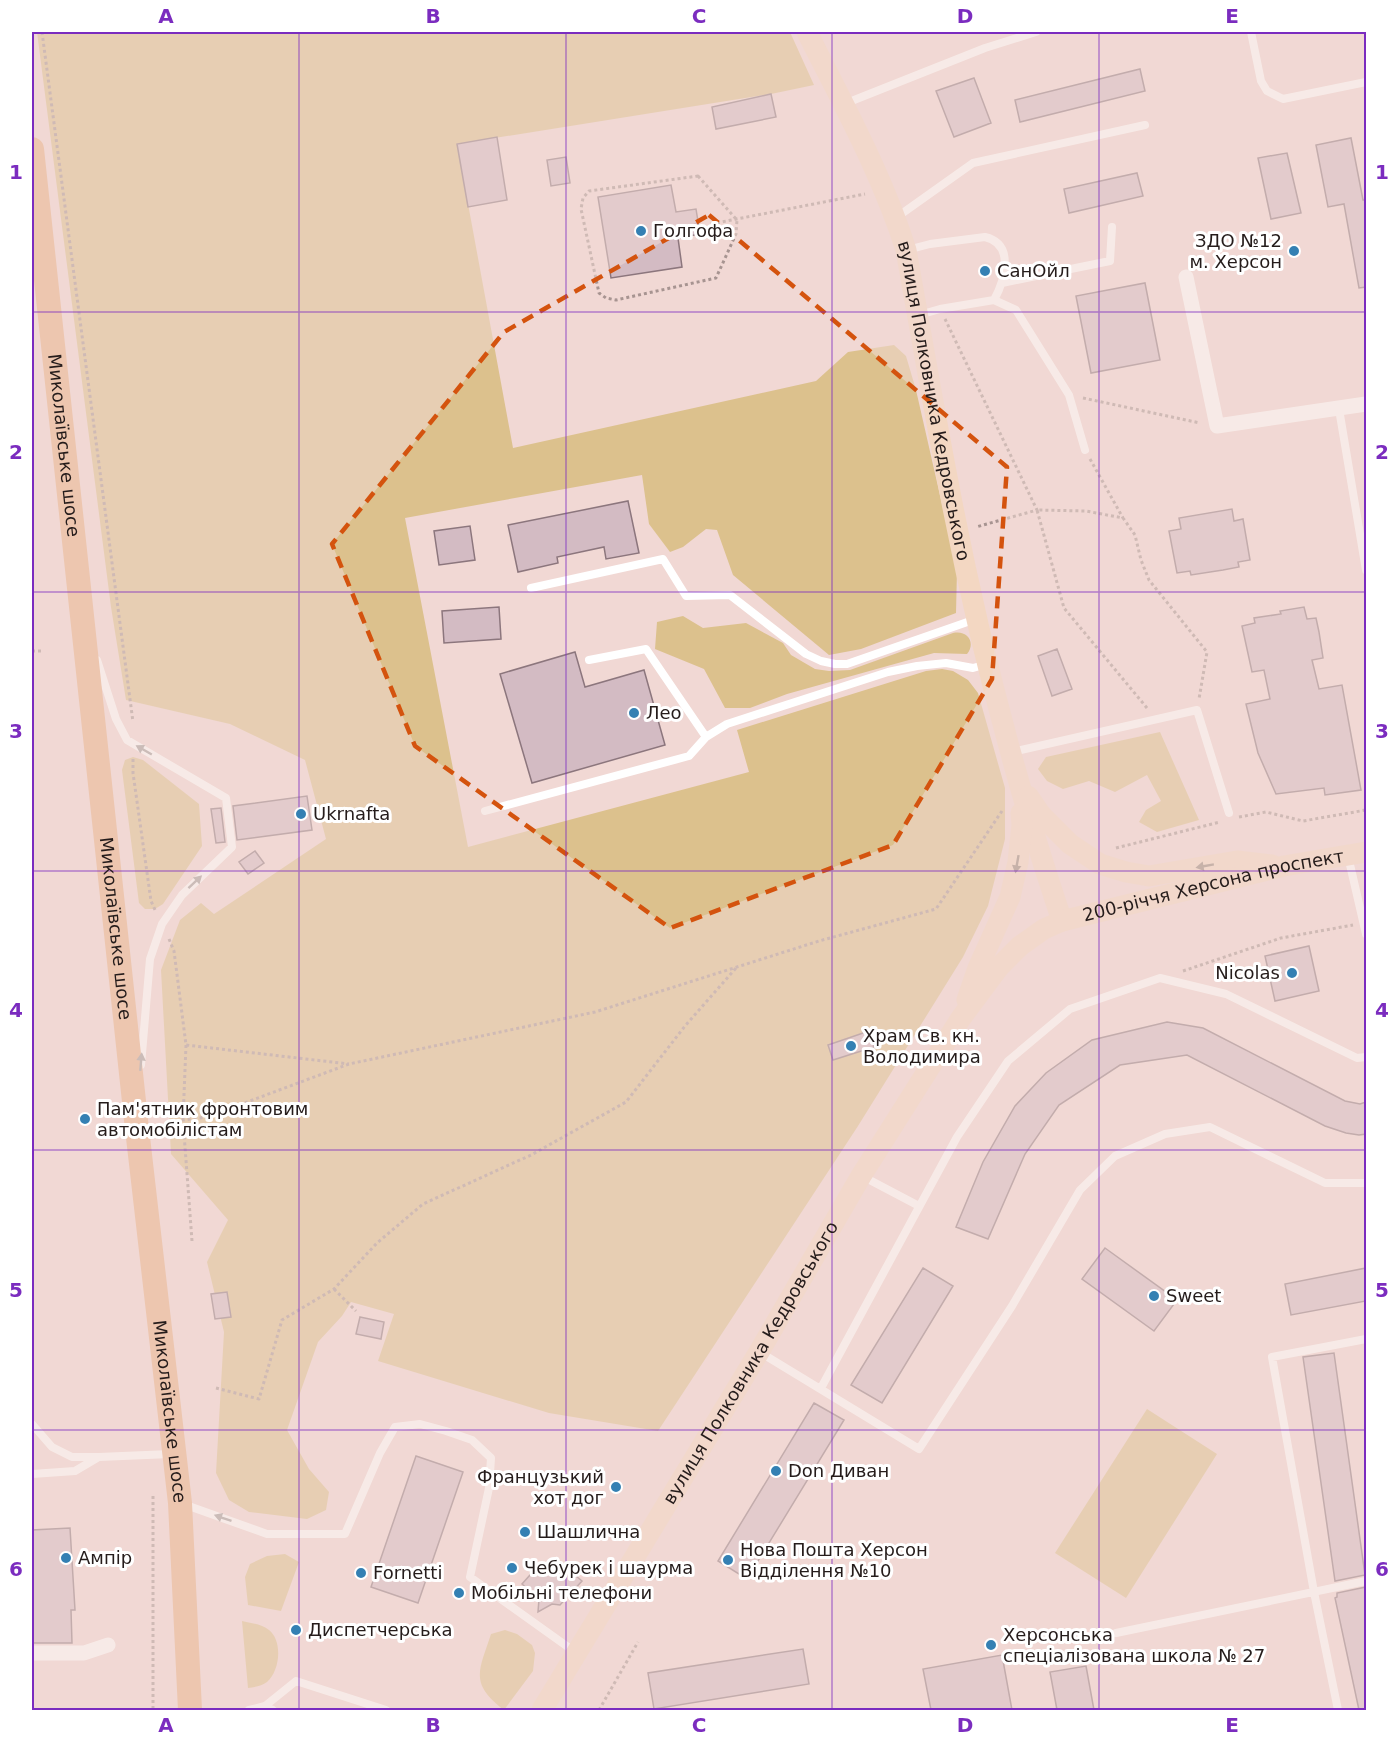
<svg xmlns="http://www.w3.org/2000/svg" width="1398" height="1742" viewBox="0 0 1398 1742" font-family="'DejaVu Sans',sans-serif">
<style>
.green{fill:#dcc18d}
.building{fill:#d3bbc3;stroke:#8c767d;stroke-width:1.5}
.lines{fill:none;stroke-linecap:round;stroke-linejoin:round}
.path{stroke:#a79491;stroke-width:3;stroke-dasharray:3 3;stroke-linecap:butt}
.lane{stroke:#fff;stroke-width:8}
.street{stroke:#fff;stroke-width:15}
.secondary{stroke:#f3d7c2;stroke-width:21}
.primary{stroke:#e8af84;stroke-width:24}
.oneway{fill:#9d9998}
.oneway2{fill:#968377}
.marked{fill:none;stroke:#d4530e;stroke-width:4.5;stroke-dasharray:12 8;stroke-linejoin:round}
.grid{fill:none;stroke:#7b2cbf;stroke-width:1.5;stroke-opacity:0.55}
.poi-dot{fill:#3480b3;stroke:#fff;stroke-width:2}
.labels{text-anchor:middle;stroke-width:6;stroke-linejoin:round;paint-order:stroke}
.poi-label{font-size:18px;fill:#251c1b;stroke:#fff;text-anchor:start}
.street-label{font-size:18px;fill:#251c1b;stroke:#fff}
.neatline{fill:none;stroke:#7b2cbf;stroke-width:2}
.grid-label{font-size:20px;text-anchor:middle;font-weight:bold;fill:#7b2cbf}
</style>
<rect width="100%" height="100%" fill="#f1d8d4"/>
<path class="green" d="M37,32h753l24,53 -43,9 -314,50 56,304 303,-67 32,-29 46,-7 12,11 10,34 41,180 -1,43 -95,36 -32,6 -96,-80 -16,-45 -11,-1 -23,18 -13,5 -21,-28 -7,-49 -237,43 63,329 281,-75 -12,-42 189,-59 16,-2 11,2 15,9 10,13 27,95v51l-17,67 -25,51 -105,169 -200,305 -109,-18 -171,-52 16,-47 -43,-12 -9,14 -24,26 -31,88 22,39 20,23 -3,18 -19,9 -58,-7 -20,-12 -13,-27 8,-141 -17,-70 21,-42 -57,-66 -10,-184 19,-50 21,-17 13,11 112,-75 -21,-79 -75,-36 -104,-24 -15,-93z
M683,616l20,12 43,-5 37,20 8,12 24,14 14,2 21,-1 103,-37c15,-3 23,10 14,21l-33,-1 -147,41 -37,14h-25l-21,-39 -49,-20 2,-27z
M1160,732l39,88 -42,12 -18,-10 7,-12 15,-9 -14,-26 -32,17 -26,-11 -26,8 -16,-8 -9,-12 8,-12z
M133,757l10,3 56,44 3,42 -39,58 -8,5h-10l-6,-6 -17,-133 3,-10z
M1147,1409l70,45 -91,144 -71,-45z
M285,1554l14,8 -18,49 -33,-6 -3,-28 5,-13 17,-8z
M242,1621c8,2 20,3 27,9 14,11 11,41 -2,52 -5,4 -12,5 -19,6z
M505,1630l12,4 15,11 3,8 -2,18 -29,39c-35,-27 -25,-39 -13,-76z"/>
<path class="building" d="M1140,69l5,22 -125,31 -5,-22z
M974,78l17,45 -37,14 -18,-46z
M771,94l5,23 -60,12 -4,-22z
M497,137l10,63 -39,7 -11,-63z
M1351,138l12,62h3v87l-7,1 -15,-84 -16,3 -12,-62z
M1287,153l14,60 -30,6 -13,-61z
M566,157l4,26 -19,3 -4,-26z
M1137,173l6,23 -74,17 -5,-24z
M671,185l5,27 20,-3 4,25 -22,4 4,29 -71,11 -13,-81z
M1145,283l15,77 -69,13 -15,-77z
M628,501l11,52 -33,6 -2,-12 -47,10 1,6 -40,9 -10,-47z
M1232,509l2,12 9,-2 7,41 -12,2 1,5 -16,3 -32,5 -1,-4 -13,2 -8,-42 12,-2 -2,-11z
M470,526l5,34 -36,5 -5,-34z
M499,607l2,32 -57,4 -2,-32z
M1304,607l3,12 9,-1 3,14 4,26 -11,2 7,29 23,-4 19,105 -36,5 -1,-7 -48,6 -18,-41 -12,-49 24,-5 -6,-29 -12,2 -10,-46 13,-3 -1,-5 27,-4 -1,-3z
M1057,649l15,40 -20,7 -14,-40z
M575,652l10,35 59,-17 21,75 -133,38 -32,-109z
M307,796l5,34 -75,10 -4,-34z
M221,808l4,34 -9,1 -5,-34z
M255,851l9,12 -16,11 -9,-12z
M1309,946l10,45 -44,10 -10,-45z
M1167,1022l36,6 142,73 15,3 6,-2v32l-7,1 -13,-2 -21,-7 -138,-71 -67,10 -61,40 -34,49 -37,85 -32,-12 27,-65 32,-56 31,-33 46,-33z
M869,1031l5,16 -41,13 -5,-15z
M1105,1248l72,52 -23,31 -72,-52z
M923,1268l30,18 -71,117 -31,-18z
M1366,1268v33l-75,14 -6,-31z
M227,1292l4,25 -16,2 -4,-25z
M360,1317l24,5 -3,17 -25,-5z
M1334,1353l31,222 -30,6 -32,-224z
M814,1403l30,17 -97,159 -29,-18z
M416,1456l47,16 -45,131 -47,-16z
M70,1528l5,82h-4l1,33h-40v-113z
M563,1565l19,16 -22,24 -8,-1 -14,8 1,-13 -17,-15 16,-18 8,7 13,-3z
M1366,1587v123h-7l-24,-112 2,-1v-4z
M803,1649l6,35 -155,25 -6,-36z
M1002,1655l10,55h-81l-8,-41z
M1086,1666l8,44h-37l-7,-38z"/>
<g class="lines">
<path class="path" d="M42,32l91,690
M698,176l39,44 -1,14 -20,44 -100,22 -10,-2 -7,-5 -18,-84 2,-11 6,-7z
M711,224l154,-30
M945,319l92,191 -61,17
M1083,398l117,25
M1090,459l33,59
M32,651h12
M1147,708l-83,-100 -27,-98 49,1 37,7 12,17 6,25 8,20 58,72 -8,47
M133,759v14l18,128 5,11
M1239,817l27,-5 37,9 63,-11
M1116,848l104,-26
M169,939l5,12 12,94 163,19
M1183,971l98,-33 72,-13
M183,1120l3,-75
M192,1241l-9,-121 24,-3 142,-53 246,-52 224,-71 117,-32 66,-98
M334,1289l22,22
M216,1388l43,11 23,-79 52,-31 43,-46 46,-39 108,-49 95,-53 59,-76 51,-58
M153,1496v214
M599,1710l39,-68"/>
<path class="lane" d="M1251,32l10,49 6,10 16,8 83,-17
M844,104l141,-56 51,-16
M897,217l76,-54 172,-38
M907,250l23,-6 55,-7c30,7 20,43 9,63l-54,9 -21,6
M1002,283l108,-22 2,-34
M994,300l22,10 53,85 16,55
M1339,409l27,161
M531,588l132,-29 23,37 44,-1 76,59 15,7 14,3h12l129,-45
M97,660l19,59 11,21 99,58 6,49 -50,48 -20,29 -12,35 -9,106
M589,660l57,-11 60,88
M1012,752l185,-42 32,103
M485,811l204,-55 17,-19 21,-13 161,-52 29,-6 29,-3 27,5 14,-4
M1348,856l18,78
M862,1176l57,30
M761,1353l158,96 93,-143 68,-116 35,-34 50,-22 45,-7 115,56h41
M821,1388l136,-251 51,-76 62,-52 90,-31 66,16 131,64 9,-1
M32,1424l20,23 20,10h27l71,-3
M32,1474l43,-3 22,-13
M183,1504l84,30h78l35,-81 15,-26 25,-3 26,7 26,9 19,18 -2,30 -19,89 105,75
M1116,1633l250,-52
M265,1706l8,4
M249,1710l16,-4 31,-25 90,29
M1338,1710l-24,-118 -42,-235 94,-18"/>
<path class="street" d="M1186,277l31,149 149,-22
M32,1653h52l24,-8"/>
<g class="secondary">
<path id="s1" d="M807,32c35,70 76,144 99,218 14,78 27,155 42,232 28,148 66,296 114,439"/>
<path d="M1028,796l13,19 29,29 30,20 26,8 23,4 88,-15 35,4"/>
<path d="M967,1000l11,-32 32,-71 8,-35 4,-37 -1,-12"/>
<path id="s2" d="M542,1710l217,-358 102,-176 100,-158 38,-51 21,-21 24,-17 18,-8 222,-55 82,-14"/>
</g>
<path class="primary" id="s3" d="M32,149l104,971 44,383 10,207"/>
</g>
<defs><path id="oneway-solid" d="M-6-.8H1V-3.2L6.5 0L1 3.2V.8H-6Z" transform="scale(1.5)"/></defs>
<g class="oneway">
<use href="#oneway-solid" transform="translate(144 750) rotate(-150)"/>
<use href="#oneway-solid" transform="translate(195 882) rotate(-43)"/>
<use href="#oneway-solid" transform="translate(141 1062) rotate(-85)"/>
<use href="#oneway-solid" transform="translate(223 1518) rotate(-161)"/>
</g>
<g class="oneway2">
<use href="#oneway-solid" transform="translate(1017 864) rotate(100)"/>
<use href="#oneway-solid" transform="translate(1205 866) rotate(170)"/>
</g>
<path d="M0 0H1398V1742H0ZM709,215l298,252 -15,212 -99,166 -223,83 -255,-182 -83,-202 172,-212z" fill="#f1d8d4" fill-opacity=".55" fill-rule="evenodd"/>
<path class="marked" d="M709,215l298,252 -15,212 -99,166 -223,83 -255,-182 -83,-202 172,-212z"/>
<path class="grid" d="M299,32v1678M566,32v1678M832,32v1678M1099,32v1678M32,312h1334M32,592h1334M32,871h1334M32,1150h1334M32,1430h1334"/>
<g class="poi-dot">
<circle cx="641" cy="231" r="6"/>
<circle cx="1294" cy="251" r="6"/>
<circle cx="985" cy="271" r="6"/>
<circle cx="634" cy="713" r="6"/>
<circle cx="301" cy="814" r="6"/>
<circle cx="1292" cy="973" r="6"/>
<circle cx="851" cy="1046" r="6"/>
<circle cx="85" cy="1119" r="6"/>
<circle cx="1154" cy="1296" r="6"/>
<circle cx="776" cy="1471" r="6"/>
<circle cx="616" cy="1487" r="6"/>
<circle cx="525" cy="1532" r="6"/>
<circle cx="66" cy="1558" r="6"/>
<circle cx="728" cy="1560" r="6"/>
<circle cx="512" cy="1568" r="6"/>
<circle cx="361" cy="1573" r="6"/>
<circle cx="459" cy="1593" r="6"/>
<circle cx="296" cy="1630" r="6"/>
<circle cx="991" cy="1645" r="6"/>
</g>
<g class="labels">
<g class="poi-label">
<text x="653" y="237">Голгофа</text>
<text x="1282" y="247" text-anchor="end">ЗДО №12<tspan x="1282" dy="21">м. Херсон</tspan></text>
<text x="997" y="277">СанОйл</text>
<text x="646" y="719">Лео</text>
<text x="313" y="820">Ukrnafta</text>
<text x="1280" y="979" text-anchor="end">Nicolas</text>
<text x="863" y="1042">Храм Св. кн.<tspan x="863" dy="21">Володимира</tspan></text>
<text x="97" y="1115">Пам'ятник фронтовим<tspan x="97" dy="21">автомобілістам</tspan></text>
<text x="1166" y="1302">Sweet</text>
<text x="788" y="1477">Don Диван</text>
<text x="604" y="1483" text-anchor="end">Французький<tspan x="604" dy="21">хот дог</tspan></text>
<text x="537" y="1538">Шашлична</text>
<text x="740" y="1556">Нова Пошта Херсон<tspan x="740" dy="21">Відділення №10</tspan></text>
<text x="78" y="1564">Ампір</text>
<text x="524" y="1574">Чебурек і шаурма</text>
<text x="373" y="1579">Fornetti</text>
<text x="471" y="1599">Мобільні телефони</text>
<text x="308" y="1636">Диспетчерська</text>
<text x="1003" y="1641">Херсонська<tspan x="1003" dy="21">спеціалізована школа № 27</tspan></text>
</g>
<g class="street-label">
<text dy="6" stroke="none"><textPath href="#s1" startOffset="393">вулиця Полковника Кедровського</textPath></text>
<text dy="6" stroke="none"><textPath href="#s3" startOffset="298">Миколаївське шосе</textPath></text>
<text dy="6" stroke="none"><textPath href="#s2" startOffset="1107">200-річчя Херсона проспект</textPath></text>
<text dy="6" stroke="none"><textPath href="#s3" startOffset="784">Миколаївське шосе</textPath></text>
<text dy="6" stroke="none"><textPath href="#s2" startOffset="405">вулиця Полковника Кедровського</textPath></text>
<text dy="6" stroke="none"><textPath href="#s3" startOffset="1270">Миколаївське шосе</textPath></text>
</g>
</g>
<rect width="1398" height="1742" fill="none" stroke="#ffffff" stroke-width="66"/>
<rect x="33" y="33" width="1332" height="1676" class="neatline"/>
<g class="grid-label">
<text x="166" y="23">A</text>
<text x="433" y="23">B</text>
<text x="699" y="23">C</text>
<text x="965" y="23">D</text>
<text x="1232" y="23">E</text>
<text x="16" y="179">1</text>
<text x="1382" y="179">1</text>
<text x="16" y="459">2</text>
<text x="1382" y="459">2</text>
<text x="16" y="738">3</text>
<text x="1382" y="738">3</text>
<text x="16" y="1017">4</text>
<text x="1382" y="1017">4</text>
<text x="16" y="1297">5</text>
<text x="1382" y="1297">5</text>
<text x="16" y="1576">6</text>
<text x="1382" y="1576">6</text>
<text x="166" y="1732">A</text>
<text x="433" y="1732">B</text>
<text x="699" y="1732">C</text>
<text x="965" y="1732">D</text>
<text x="1232" y="1732">E</text>
</g>
</svg>
